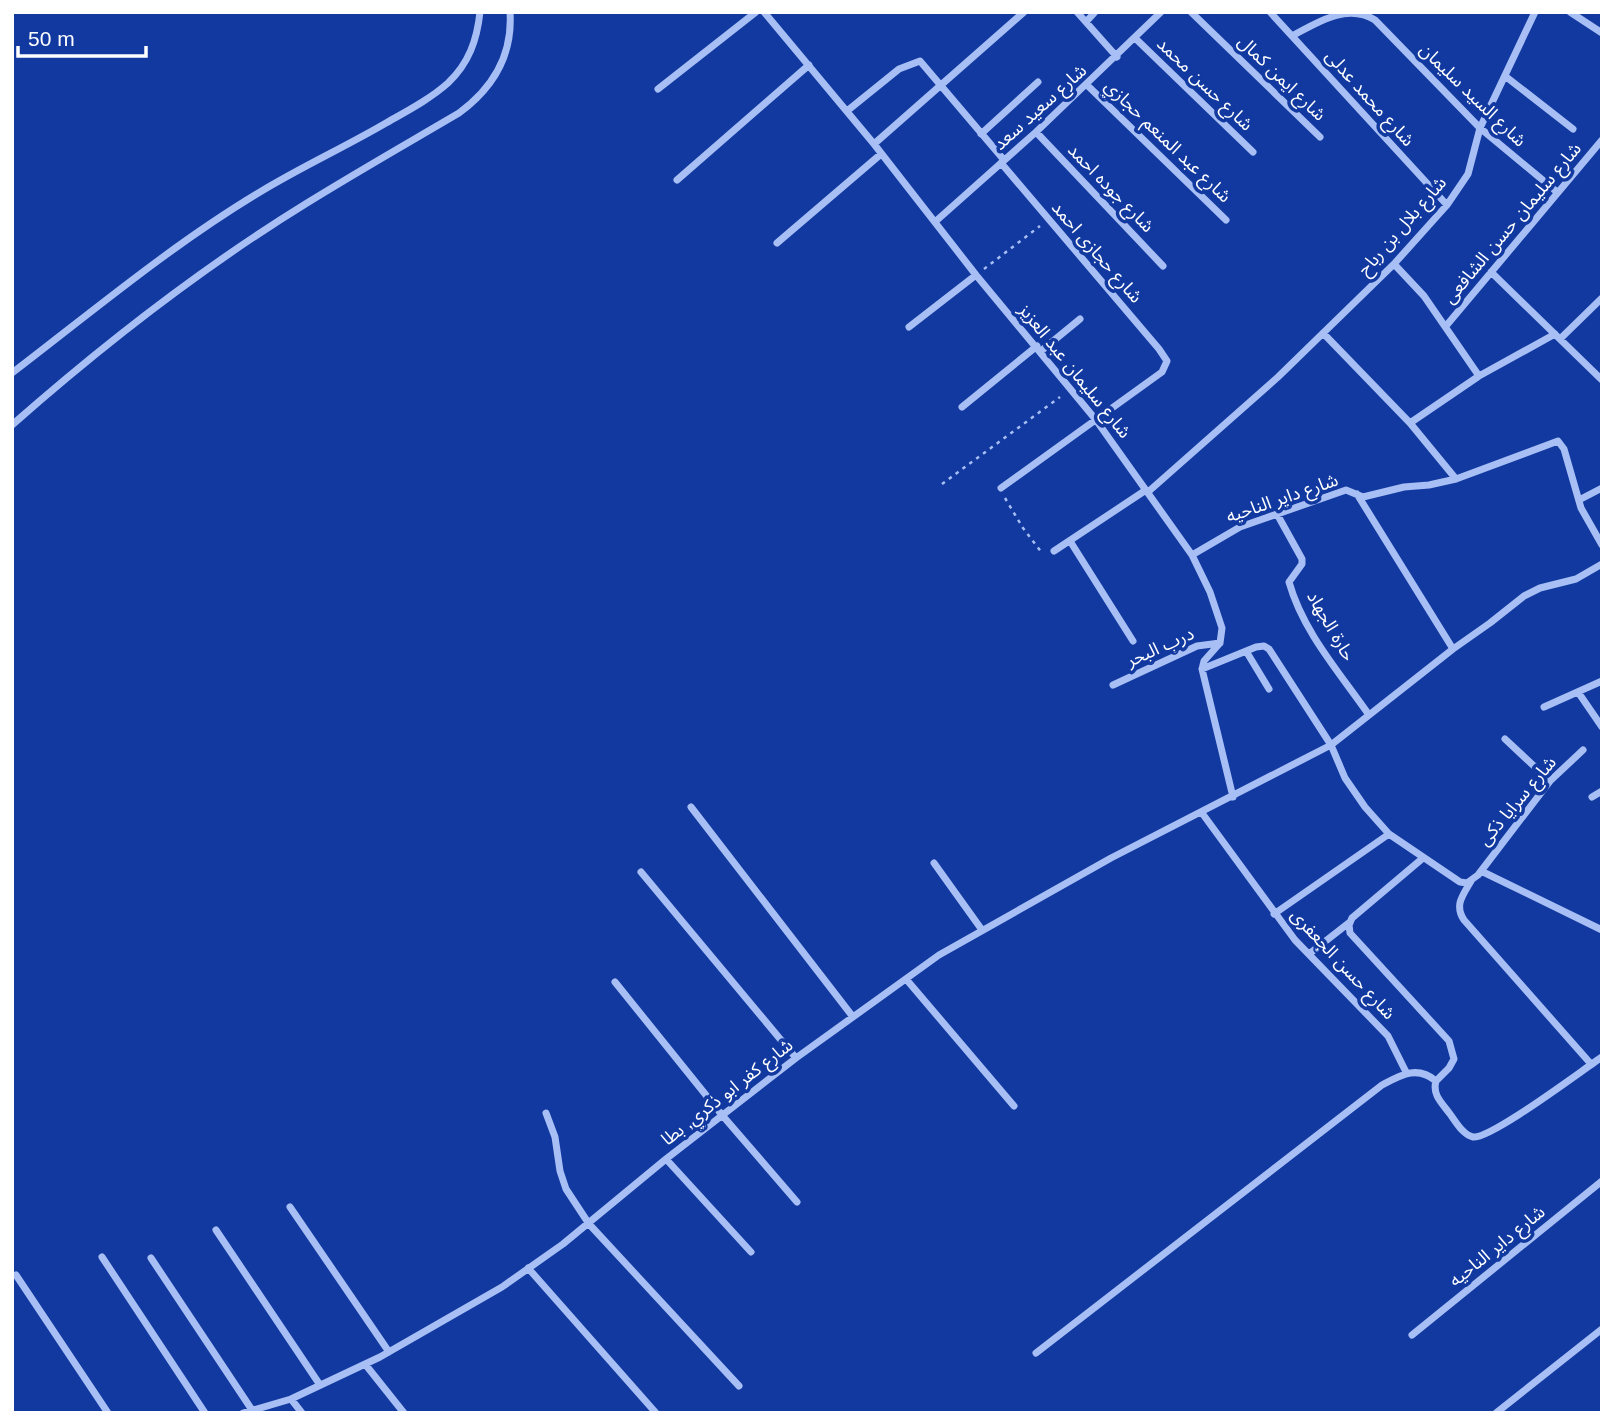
<svg xmlns="http://www.w3.org/2000/svg" width="1614" height="1425" viewBox="0 0 1614 1425" font-family="Helvetica,'Noto Sans Arabic',sans-serif">
<style>
.lines{fill:none;stroke-linecap:round;stroke-linejoin:round}
.path{stroke:#a8bff5;stroke-width:2.5;stroke-dasharray:3.5 5;stroke-linecap:butt}
.minor{stroke:#a8bff5;stroke-width:7}
.labels{text-anchor:middle;stroke-width:7;stroke-linejoin:round;paint-order:stroke}
.street-label{font-size:18px;fill:#fff;stroke:#1139a0}
</style>
<rect width="100%" height="100%" fill="#1139a0"/>
<g class="lines">
<path class="path" d="M984,269l56,-43
M942,484l118,-87
M1005,498l18,30 19,25"/>
<path class="minor" d="M764,12l110,132 102,131 120,145 96,135 18,37 12,36 -2,15 -16,18 -2,8 31,128
M1077,12l40,45
M1191,12l129,125
M1270,12l177,193
M1570,12l32,21
M1086,22l9,-10
M1292,36c26,-14 55,-33 83,-16l105,108 77,64
M1136,39l117,113
M1505,76l68,53
M1087,85l139,135
M658,89l98,-77
M847,111l52,-42 21,-8 84,99
M1036,132l127,134
M981,134l57,-52
M874,144l150,-132
M1001,163l158,186 8,12 -5,11 -161,116
M677,180l132,-115
M936,221l100,-89 125,-120
M777,243l104,-89
M1394,264l30,32 55,80
M1491,272l111,108
M1446,326l156,-186
M909,327l67,-52
M1323,333l87,90 46,56
M1560,339l42,-41
M1041,351l39,-32
M12,373c81,-62 161,-129 248,-181 41,-25 85,-45 126,-69 21,-12 44,-24 62,-40 21,-20 29,-43 32,-71
M962,407l75,-61
M1410,423l69,-47 76,-42
M12,425c92,-81 191,-158 295,-222 50,-31 101,-60 152,-90 34,-25 54,-57 51,-101
M1148,492l130,-115 116,-113 53,-59 21,-31 12,-46 55,-116
M1357,494l96,155
M1579,500l23,-12
M1277,514l25,45v5l-13,18c14,50 51,91 80,133
M1070,541l63,100
M1054,551l92,-61
M1192,555l48,-28 106,-37 17,7 41,-10 25,-2 27,-6 102,-38 6,8 17,59 21,37
M1246,651l23,38
M1202,669l54,-22 8,-1 5,3 62,96 14,33 20,29 24,27 71,48 7,1 11,-8 72,-94 33,-31
M1113,685l84,-39 23,-3
M1578,692l24,35
M1544,707l58,-26
M1505,739l45,42
M1592,797l10,-6
M691,807l162,210
M1202,813l93,127 93,96 18,36
M1423,858l-71,60 -3,7 1,8 99,108 5,18 -5,9 -13,13
M934,863l48,67
M1481,871l121,59
M641,872l155,186
M1471,881c-8,14 -17,24 -7,39l127,144
M1274,914l115,-80
M1309,954l41,-32
M906,979l108,127
M615,982l107,133 75,87
M546,1113l9,24 5,34 6,18 23,35 150,162
M666,1159l85,93
M290,1207l99,145
M216,1230l104,155
M102,1257l103,156
M151,1258l101,152
M528,1268l128,145
M16,1275l92,138
M1412,1335l190,-154
M1036,1353l346,-268c19,-10 35,-20 54,-4 -4,14 6,22 14,33 6,8 13,21 23,23 18,2 108,-66 129,-80
M365,1364l39,49
M291,1399l11,14
M243,1413l48,-14 89,-42 122,-70 61,-43 103,-85 130,-101 143,-103 172,-97 220,-113 122,-96 37,-26 34,-27 16,-8 36,-9 26,-15
M1496,1413l106,-84"/>
</g>
<g class="labels">
<g class="street-label">
<text transform="translate(1282 78) rotate(44)" y="6">شارع ايمن كمال</text>
<text transform="translate(1205 84) rotate(44)" y="6">شارع حسن محمد</text>
<text transform="translate(1473 95) rotate(44)" y="6">شارع السيد سليمان</text>
<text transform="translate(1370 98) rotate(48)" y="6">شارع محمد عدلى</text>
<text transform="translate(1040 107) rotate(-42)" y="6">شارع سعيد سعد</text>
<text transform="translate(1168 141) rotate(44)" y="6">شارع عبد المنعم حجازي</text>
<text transform="translate(1111 188) rotate(46)" y="6">شارع جوده احمد</text>
<text transform="translate(1512 223) rotate(-50)" y="6">شارع سليمان حسن الشافعى</text>
<text transform="translate(1402 226) rotate(-49)" y="6">شارع بلال بن رباح</text>
<text transform="translate(1097 252) rotate(49)" y="6">شارع حجازى احمد</text>
<text transform="translate(1075 371) rotate(51)" y="6">شارع سليمان عبد العزيز</text>
<text transform="translate(1282 498) rotate(-19)" y="6">شارع داير الناحيه</text>
<text transform="translate(1331 626) rotate(60)" y="6">حارة الجهاد</text>
<text transform="translate(1160 647) rotate(-24)" y="6">درب البحر</text>
<text transform="translate(1517 801) rotate(-50)" y="6">شارع سرايا ذكى</text>
<text transform="translate(1343 964) rotate(47)" y="6">شارع حسن الجعفرى</text>
<text transform="translate(727 1092) rotate(-38)" y="6">شارع كفر ابو ذكري, بطا</text>
<text transform="translate(1497 1246) rotate(-39)" y="6">شارع داير الناحيه</text>
</g>
</g>
<rect width="1614" height="1425" fill="none" stroke="#ffffff" stroke-width="28"/>
<path d="M18 46v10h128v-10" fill="none" stroke="#ffffff" stroke-width="3.5"/>
<text x="28" y="46" font-size="21" fill="#ffffff" stroke="#1139a0" stroke-width="5" paint-order="stroke">50 m</text>
</svg>
